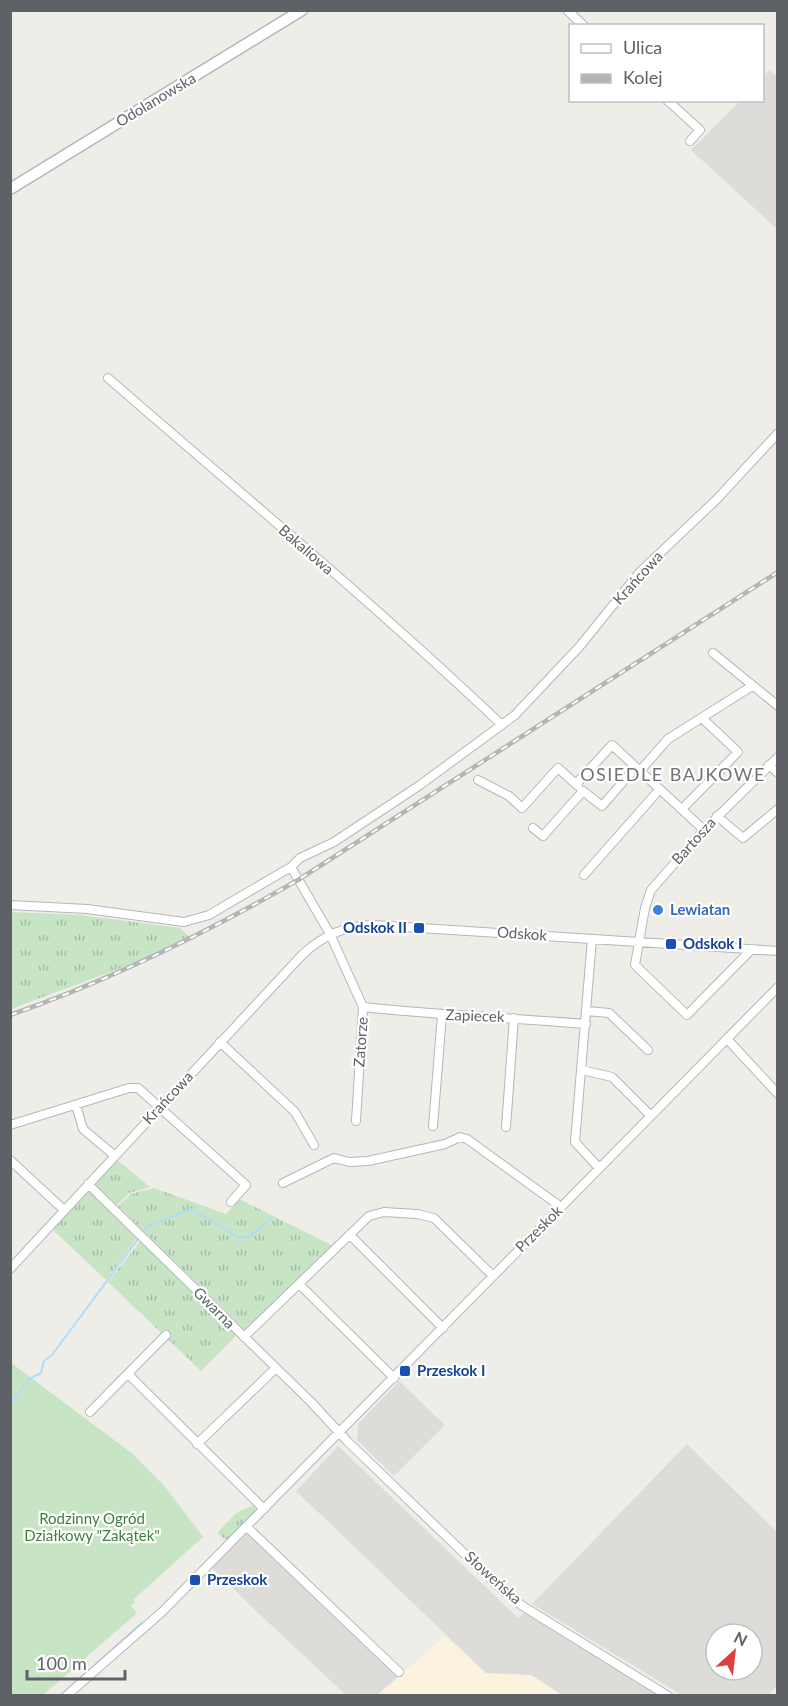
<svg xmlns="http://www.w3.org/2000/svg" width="788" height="1706" viewBox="0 0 788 1706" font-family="Lato,sans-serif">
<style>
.commercial{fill:#fcf3df}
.industrial{fill:#dedcd9;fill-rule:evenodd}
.grass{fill:url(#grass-tufts)}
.garden{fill:#c7e4c5}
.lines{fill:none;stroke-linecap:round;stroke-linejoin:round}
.stream{stroke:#adddf9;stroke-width:2}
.street-casing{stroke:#b4b7ba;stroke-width:10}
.secondary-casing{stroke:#b3b6ba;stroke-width:13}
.street{stroke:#fff;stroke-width:8}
.secondary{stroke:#fff;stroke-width:10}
.rail-casing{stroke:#b4b5b6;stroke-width:4.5}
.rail{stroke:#fff;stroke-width:2;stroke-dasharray:7;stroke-linecap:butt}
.shop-dot{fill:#3f7fe0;stroke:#fff;stroke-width:2}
.transit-dot{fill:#1a4fb4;stroke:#fff;stroke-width:2}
.labels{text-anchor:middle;stroke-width:4.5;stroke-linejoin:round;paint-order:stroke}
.street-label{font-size:15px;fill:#5e6266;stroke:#fff}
.shop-label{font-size:15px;font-weight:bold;fill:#366cbe;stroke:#fff;text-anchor:start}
.transit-label{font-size:15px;font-weight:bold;fill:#164399;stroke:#fff;text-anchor:start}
.park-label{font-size:15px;fill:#3d803b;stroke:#fff}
.quarter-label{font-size:18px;letter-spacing:1.5px;fill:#6f7478;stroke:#fff}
</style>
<defs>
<pattern id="grass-tufts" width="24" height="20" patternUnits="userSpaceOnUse" patternTransform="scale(1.5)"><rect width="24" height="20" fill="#c7e4c5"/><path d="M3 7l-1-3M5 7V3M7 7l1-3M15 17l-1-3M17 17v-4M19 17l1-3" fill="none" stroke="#a5bca4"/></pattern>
</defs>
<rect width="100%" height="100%" fill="#efede7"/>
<path class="commercial" d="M445,1636l41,37 45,2 31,20 -185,1z"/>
<path class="industrial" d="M769,70l9,7 -1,152 -86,-79 49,-49 22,-1 1,-23z
M399,1381l46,44 -51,51 -37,-36 1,-16z
M687,1444l90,88v154l-9,9h-86l-150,-91zM716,1634h36v36h-36z
M338,1446l180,172 7,-6 135,83h-98l-31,-20 -45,-2 -190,-182z
M248,1532l45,44 105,101 -21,18h-31l-88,-82 -46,-45z"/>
<path class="grass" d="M10,912l70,3 100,13 9,9 -55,26 -123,46z
M117,1160l33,27 -21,6 -12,12 -23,-22z
M90,1188l49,47 -33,45 -55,-52z
M154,1188l72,26 13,-15 94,47 -87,85 -128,-125 13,-12z
M142,1239l97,94 -38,38 -93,-89z
M254,1505l2,7 -29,28 -8,-5 -1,-3 18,-19z"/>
<path class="garden" d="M10,1362l123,92 33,34 37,49 -70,63 2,2 -4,4 6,7 -94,82h-32z"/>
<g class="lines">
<path class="stream" d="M145,1230l2,-4 45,-17 47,29c13,-1 23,-10 32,-20
M10,1406l19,-27 12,-6 3,-12 8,-6 86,-116
M126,1648l12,-10
M60,1696l82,-73"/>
<g class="street-casing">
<path id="street" d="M567,10l17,16
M667,100l33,30 -10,11
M108,378c132,115 267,226 394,347
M713,653l65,53
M769,765l9,8
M639,772l29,-33 84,-53
M478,780l31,16 13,12 36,-40 20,18
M576,784l36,-39 92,85
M682,809l56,-57 -36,-34
M717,816l26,22 35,-29
M533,828l10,8 40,-45 19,15 33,-38
M291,867l39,67 33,73 -7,114
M584,875l75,-85
M10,905l77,4 97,13 25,-7 82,-48 9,-9 34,-16 86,-57 95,-70 65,-69 59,-73 78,-74 61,-66
M592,939l-17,203 24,26
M752,949l-65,66 -52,-50 10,-57 6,-18 53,-60 74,-73
M363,1007c75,8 149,11 223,17
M587,1011l22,2 39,37
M727,1039l51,55
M220,1042l75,70 19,33
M582,1070l30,7 39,39
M76,1105l7,24 32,27
M10,1125l119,-37h9l108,97 -15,17
M433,1126l9,-111
M506,1127l8,-109
M10,1160l54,50
M283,1183l51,-25 15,4 19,-1 77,-17 15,-7 7,2 94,68
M88,1184l223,218 37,40 148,142 25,21 147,91
M350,1235l93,93
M10,1269l292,-314c20,-19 43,-30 72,-30l404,26
M299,1284l95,94
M244,1337l125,-121 15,-4 33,2 17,4 59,58
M128,1374l136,135
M90,1412l76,-77
M197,1444l79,-76
M247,1527l152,145
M66,1696l96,-84 616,-625"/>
</g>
<g class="secondary-casing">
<path id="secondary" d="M10,189l292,-179"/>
</g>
<use href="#street" class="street"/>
<use href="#secondary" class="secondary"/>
<g class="rail-casing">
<path id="rail" d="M10,1015c101,-35 196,-82 288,-135l480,-308"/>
</g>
<use href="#rail" class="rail"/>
</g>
<circle class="shop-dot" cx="658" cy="910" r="6"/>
<g class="transit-dot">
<rect x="413" y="922" width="12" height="12" rx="3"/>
<rect x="665" y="938" width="12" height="12" rx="3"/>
<rect x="399" y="1365" width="12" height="12" rx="3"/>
<rect x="189" y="1574" width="12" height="12" rx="3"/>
</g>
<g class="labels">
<g class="street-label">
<text transform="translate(156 100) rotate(-31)" y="5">Odolanowska</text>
<text transform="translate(306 550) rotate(41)" y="5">Bakaliowa</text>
<text transform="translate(638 578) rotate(-48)" y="5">Krańcowa</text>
<text transform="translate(694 841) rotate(-48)" y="5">Bartosza</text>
<text transform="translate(522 934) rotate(4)" y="5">Odskok</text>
<text transform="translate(475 1016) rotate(2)" y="5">Zapiecek</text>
<text transform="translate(361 1042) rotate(-86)" y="5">Zatorze</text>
<text transform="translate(168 1098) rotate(-47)" y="5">Krańcowa</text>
<text transform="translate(539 1229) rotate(-45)" y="5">Przeskok</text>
<text transform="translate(214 1308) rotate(45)" y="5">Gwarna</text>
<text transform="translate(493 1578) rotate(42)" y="5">Słoweńska</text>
</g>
<g class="shop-label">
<text x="670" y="915">Lewiatan</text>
</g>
<g class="transit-label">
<text x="407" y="933" text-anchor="end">Odskok II</text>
<text x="683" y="949">Odskok I</text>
<text x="417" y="1376">Przeskok I</text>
<text x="207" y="1585">Przeskok</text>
</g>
<g class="park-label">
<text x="92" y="1524">Rodzinny Ogród<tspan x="92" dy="17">Działkowy "Zakątek"</tspan></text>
</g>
<g class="quarter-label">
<text x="673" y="781">OSIEDLE BAJKOWE</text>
</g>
</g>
<rect width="788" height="1706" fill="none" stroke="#5e6266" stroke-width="24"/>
<rect x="569" y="24" width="195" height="78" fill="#ffffff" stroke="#bfc0c2" stroke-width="1.5"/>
<rect x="581" y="44" width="30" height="9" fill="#ffffff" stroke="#bfc0c2" stroke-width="1.5"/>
<text x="623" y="54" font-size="18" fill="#5e6266">Ulica</text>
<rect x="581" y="74" width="30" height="9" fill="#b4b5b6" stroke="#bfc0c2" stroke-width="1.5"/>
<text x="623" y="84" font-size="18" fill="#5e6266">Kolej</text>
<g transform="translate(734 1652) rotate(27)"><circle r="28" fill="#ffffff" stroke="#bfc0c2" stroke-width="1.5"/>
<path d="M0-4.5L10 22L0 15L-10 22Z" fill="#dd403f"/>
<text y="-9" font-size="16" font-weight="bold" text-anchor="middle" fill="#5e6266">N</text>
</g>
<path d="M27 1670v9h98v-9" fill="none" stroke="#5e6266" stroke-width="3"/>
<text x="36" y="1670" font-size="18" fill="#5e6266" stroke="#ffffff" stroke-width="4.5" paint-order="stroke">100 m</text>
</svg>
